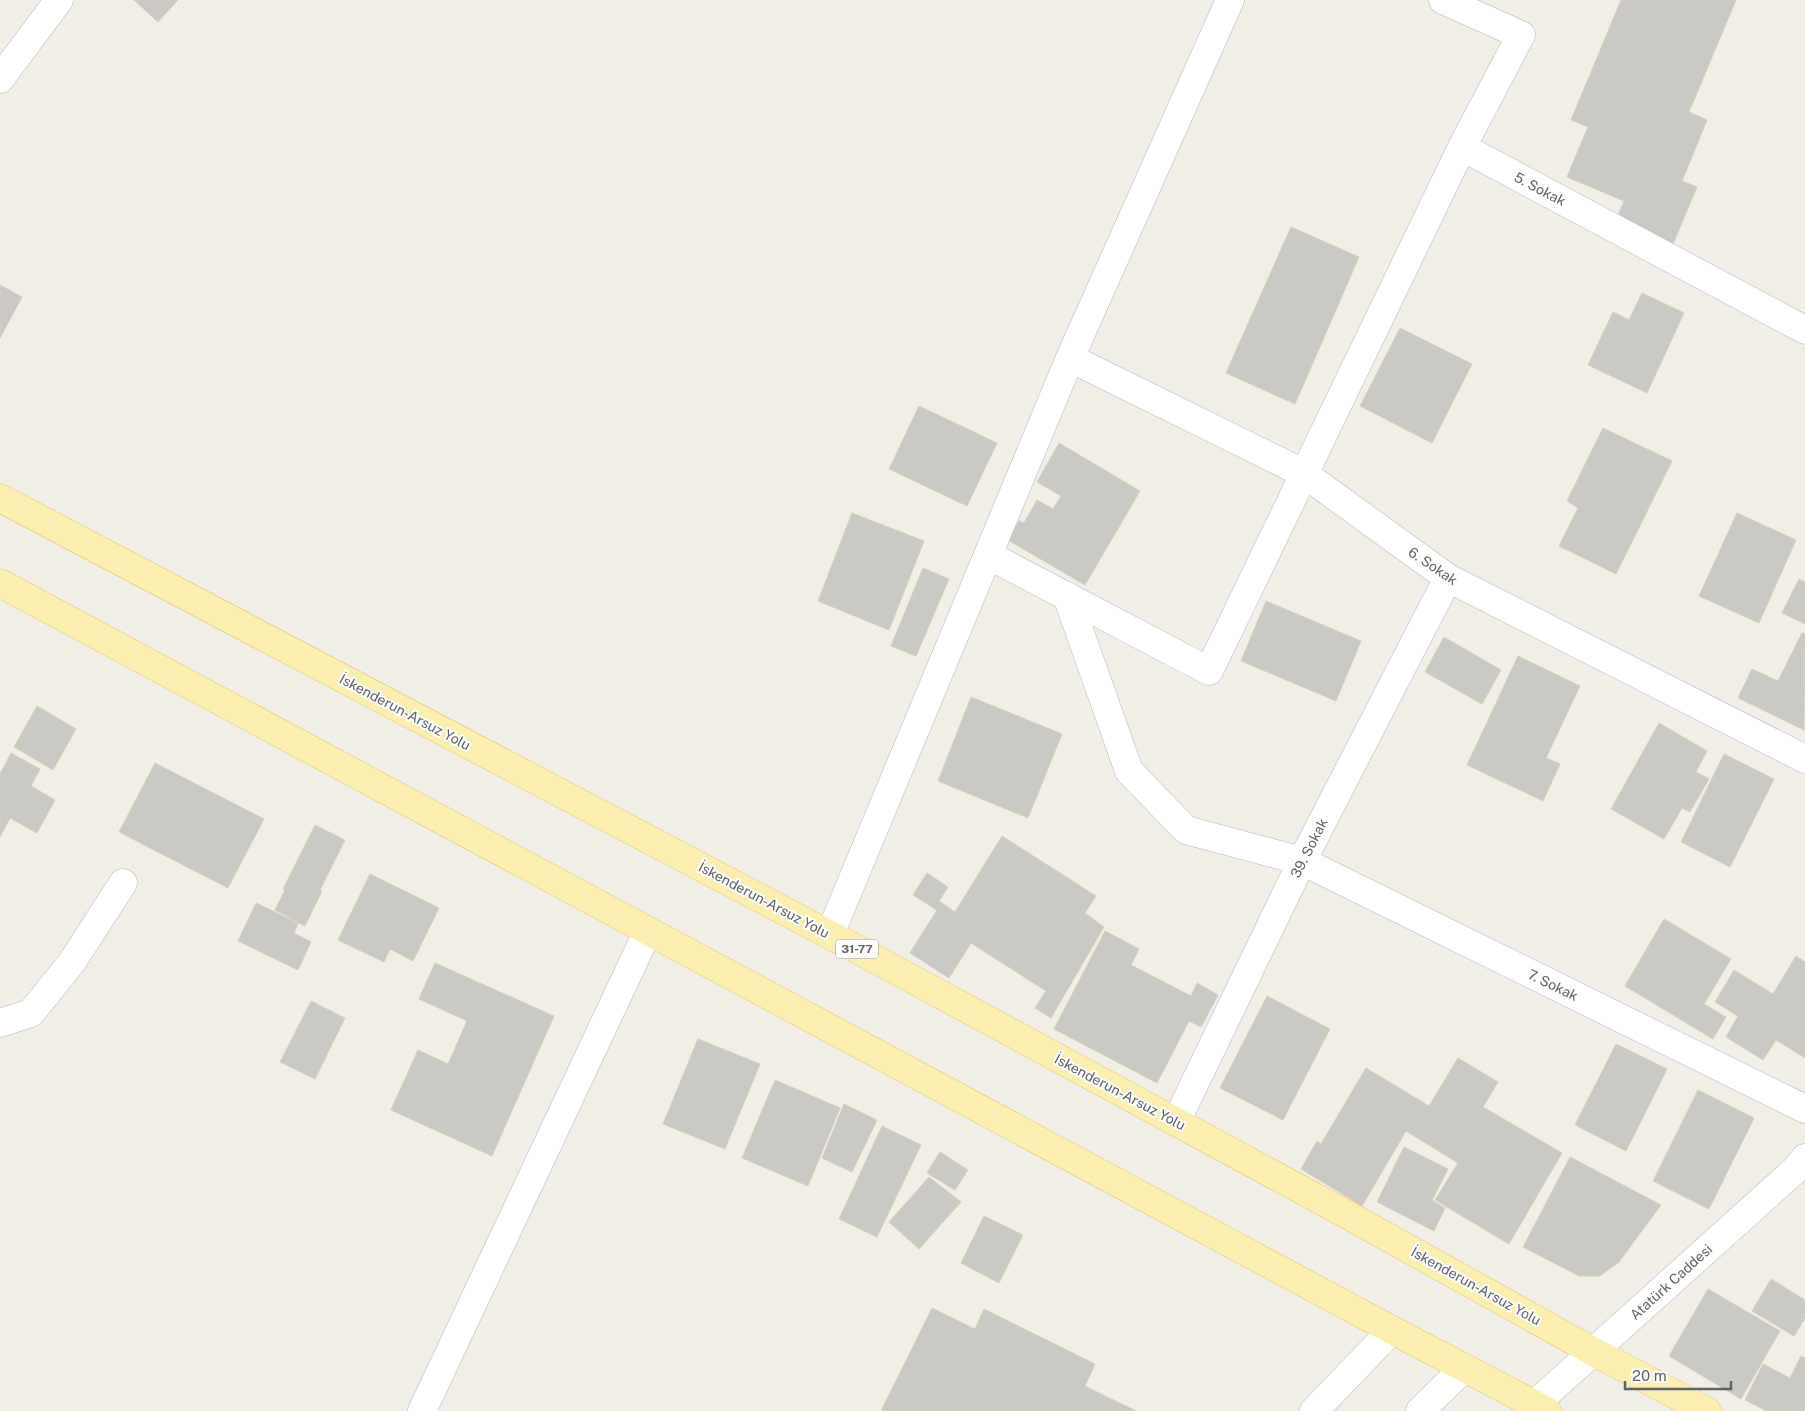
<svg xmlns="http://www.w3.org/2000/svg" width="1805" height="1411" viewBox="0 0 1805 1411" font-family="'Public Sans',sans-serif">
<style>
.building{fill:#cbc9c4;stroke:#d4d0c6}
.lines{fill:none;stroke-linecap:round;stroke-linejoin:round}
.minor-casing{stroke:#b4b7bb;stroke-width:29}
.tertiary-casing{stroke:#b4b7bb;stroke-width:29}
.primary-casing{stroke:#eac566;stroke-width:29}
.minor{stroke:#fff;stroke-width:28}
.tertiary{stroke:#fff;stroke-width:28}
.primary{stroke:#faefb1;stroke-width:28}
.labels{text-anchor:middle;stroke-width:4;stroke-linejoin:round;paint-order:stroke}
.shield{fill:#fff;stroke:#8e9194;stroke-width:1}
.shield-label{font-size:12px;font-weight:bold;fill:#5e6266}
.street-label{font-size:14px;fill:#5e6266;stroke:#fff}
</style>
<rect width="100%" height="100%" fill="#f0eee7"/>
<path class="building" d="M134,0h44l-20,22z
M1621,0h115l-47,112 18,8 -25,61 15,6 -24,57 -57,-24 8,-19 -57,-24 21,-50 -17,-7z
M1291,227l68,30 -64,147 -69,-31z
M0,285l22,12 -22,41z
M1642,293l42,20 -37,80 -59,-28 25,-53 16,8z
M1400,328l72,36 -40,79 -72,-37z
M919,406l78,37 -30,63 -78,-37z
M1603,428l69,33 -56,113 -57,-28 19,-38 -11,-7z
M1059,443l81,48 -55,94 -77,-45 11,-19 5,2 13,-23 16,9 8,-13 -24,-14z
M852,513l72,28 -35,89 -71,-29z
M1737,513l59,27 -37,83 -60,-27z
M923,568l26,11 -33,77 -25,-10z
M1799,579l6,3v42l-23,-11z
M1266,601l95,40 -25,60 -95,-40z
M1802,633l3,1 -1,96 -66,-32 14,-29 26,12z
M1444,637l57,33 -19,34 -57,-32z
M1518,656l62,30 -34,72 14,6 -17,37 -76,-36z
M971,697l91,37 -34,84 -90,-37z
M37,706l39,23 -23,41 -39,-23z
M1659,723l48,28 -11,21 13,7 -19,33 -8,-4 -18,31 -53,-30z
M11,753l29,16 -9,17 24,14 -18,33 -27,-15 -10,19v-63z
M1724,754l50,25 -44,88 -49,-25z
M155,763l109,56 -36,69 -109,-56z
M315,825l30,15 -25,50 2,1 -17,35 -30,-16 10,-20 -2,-1z
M1002,836l94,60 -11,17 19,14 -53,91 -16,-10 11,-17 -75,-48 -22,35 -39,-25 27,-43 -24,-15 14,-22 21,14 -9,14 16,11z
M370,874l69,34 -26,53 -23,-12 -6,13 -46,-22z
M256,903l42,20 -4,10 17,9 -13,28 -60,-29z
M1664,919l67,40 -27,45 22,13 -13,22 -88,-53z
M1105,931l34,18 -8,16 60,31 6,-13 21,12 -17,32 -12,-6 -32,62 -103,-54z
M1796,956l9,6v96l-29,-18 -13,20 -37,-23 12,-21 -23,-14 19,-32 39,24z
M435,963l119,53 -62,140 -101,-46 27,-60 30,14 19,-43 -48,-22z
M1267,996l63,33 -47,91 -63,-32z
M311,1001l34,17 -30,61 -35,-17z
M698,1039l62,25 -35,85 -62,-25z
M1616,1044l51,25 -41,82 -51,-26z
M1458,1058l40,24 -15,25 79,46 -53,91 -74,-44 23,-37 -52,-32 -44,75 -61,-37 16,-28 4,3 45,-76 63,38z
M775,1080l65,28 -32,78 -66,-28z
M1698,1090l56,28 -45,91 -56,-28z
M844,1104l33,16 -25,52 -30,-14z
M882,1126l39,19 -44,92 -38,-18z
M1404,1147l44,22 -16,31 13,8 -11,23 -57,-29z
M940,1152l28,18 -13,20 -28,-17z
M1570,1157l91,48 -42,57 -19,14h-21l-56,-29z
M929,1177l32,25 -42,47 -30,-27z
M984,1216l39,19 -24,48 -38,-20z
M1771,1279l34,21v18l-11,18 -42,-25z
M1708,1289l72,42 -39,68 -72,-43z
M932,1308l43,21 9,-20 111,55 -10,22 51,25h-255z
M1801,1356l4,2v53h-38l-22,-11 18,-36 27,14z"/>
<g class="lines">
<g class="minor-casing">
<path id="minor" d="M1443,0l78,35 -59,112 343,183
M0,79l59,-79
M1070,358l233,115 145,105 357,181
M988,555l221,116 253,-524
M1067,596l62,175 57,59 116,31 503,248
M830,934l240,-576 160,-358
M0,1023l31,-10 41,-51 51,-79
M1176,1122l126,-261 146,-283
M422,1411l226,-480"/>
</g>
<g class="tertiary-casing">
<path id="tertiary" d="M1534,1405l260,-234 11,-13
M1314,1411l78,-81
M1420,1411l44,-43"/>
</g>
<g class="primary-casing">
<path id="primary" d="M0,498l853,449 493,267 248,138 113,59
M0,583l1392,747 155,81"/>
</g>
<use href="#minor" class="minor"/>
<use href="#tertiary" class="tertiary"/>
<use href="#primary" class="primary"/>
</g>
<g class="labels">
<rect class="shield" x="836" y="939.5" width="42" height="19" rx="4"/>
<g class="shield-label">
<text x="857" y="953">31-77</text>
</g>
<g class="street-label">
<text transform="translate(1540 189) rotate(28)" y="5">5. Sokak</text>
<text transform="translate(1433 566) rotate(34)" y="5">6. Sokak</text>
<text transform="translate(405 712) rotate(28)" y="5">İskenderun-Arsuz Yolu</text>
<text transform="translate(1309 848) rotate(-63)" y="5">39. Sokak</text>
<text transform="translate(764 900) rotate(28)" y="5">İskenderun-Arsuz Yolu</text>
<text transform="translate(1553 985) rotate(26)" y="5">7. Sokak</text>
<text transform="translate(1120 1092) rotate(28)" y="5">İskenderun-Arsuz Yolu</text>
<text transform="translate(1671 1282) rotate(-42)" y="5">Atatürk Caddesi</text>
<text transform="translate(1476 1286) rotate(29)" y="5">İskenderun-Arsuz Yolu</text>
</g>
</g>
<path d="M1625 1381v8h106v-8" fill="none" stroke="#5e6266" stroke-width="2.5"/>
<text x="1632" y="1381" font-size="15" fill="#5e6266" stroke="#ffffff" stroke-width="4" paint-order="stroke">20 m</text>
</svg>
